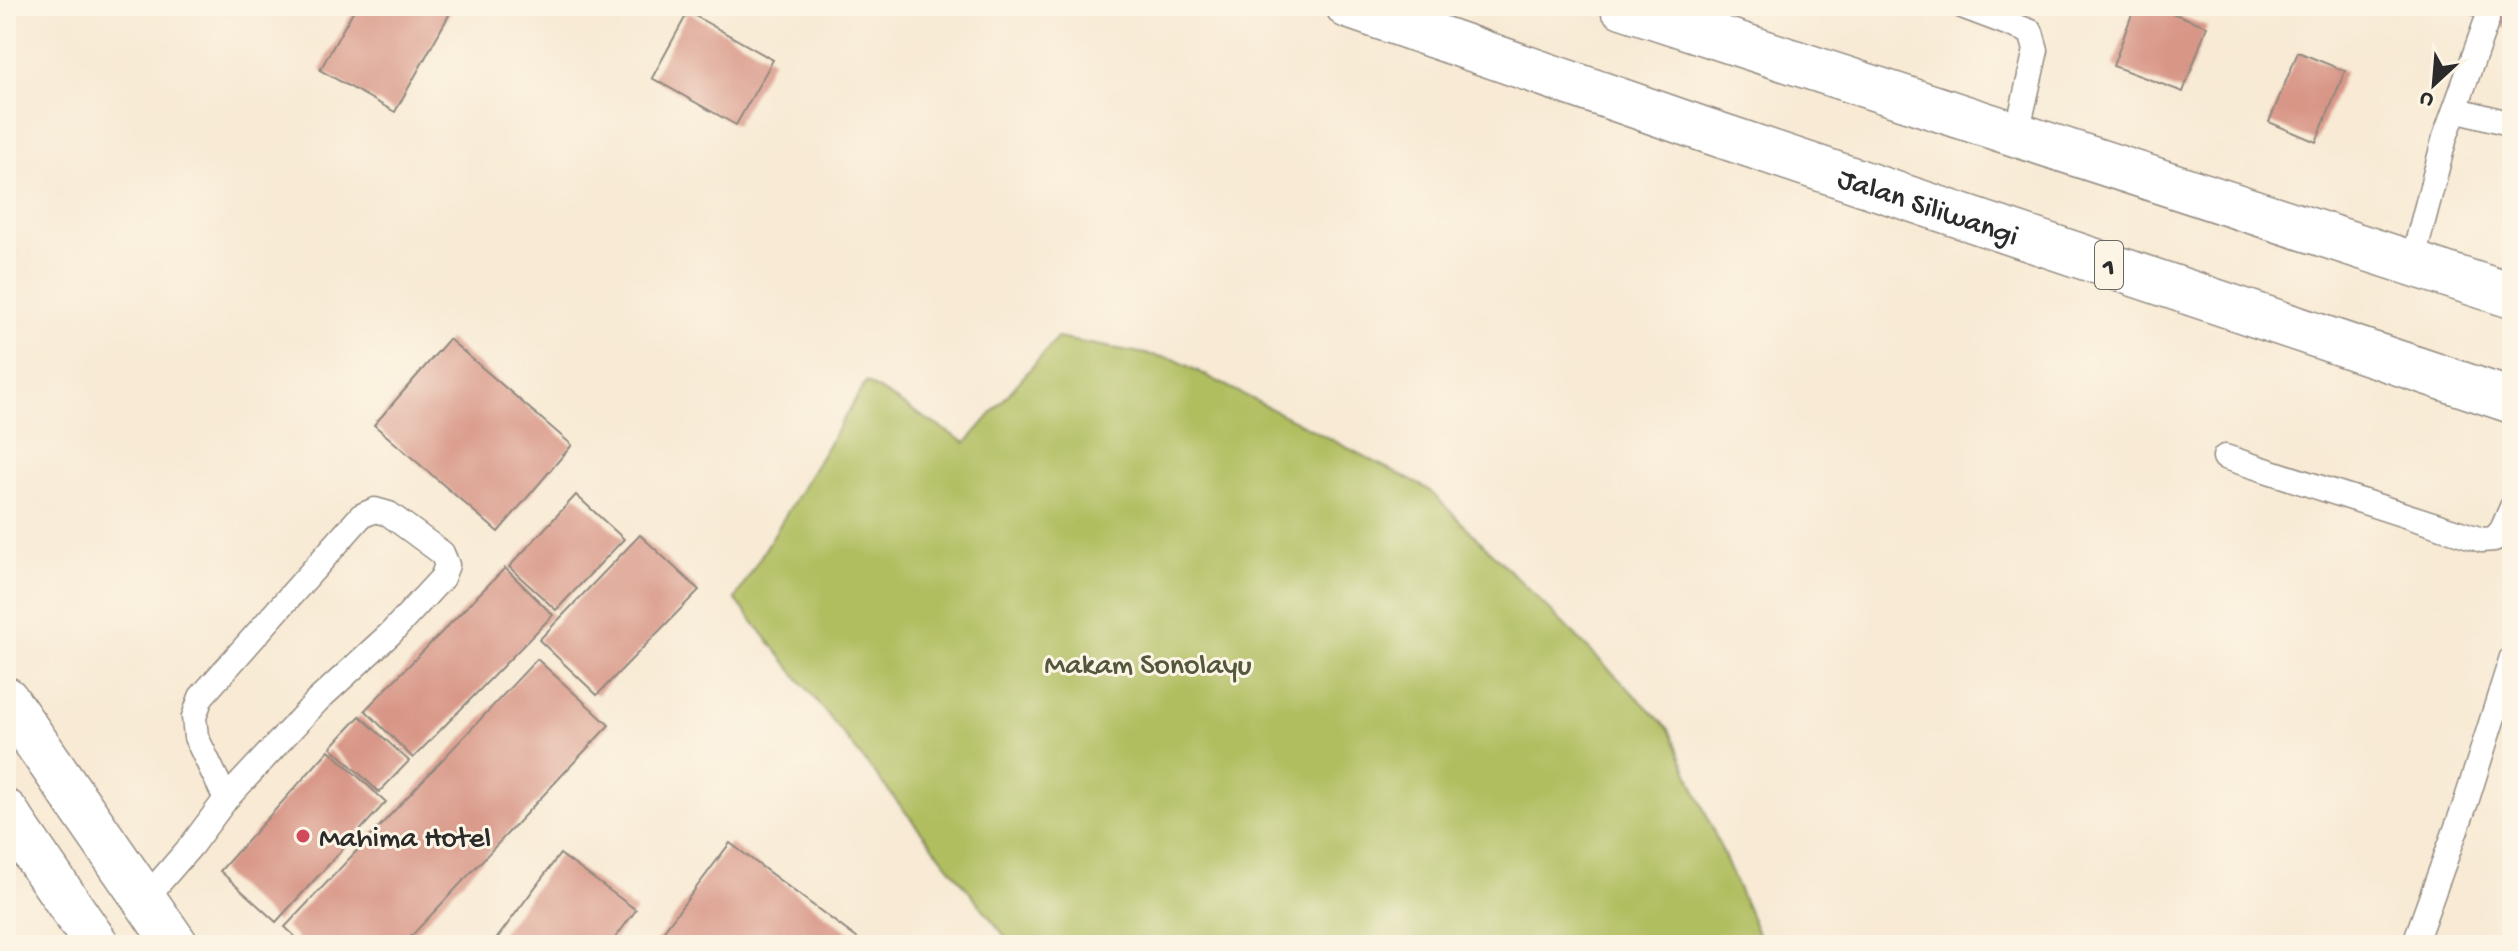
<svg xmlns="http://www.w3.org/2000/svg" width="2518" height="951" viewBox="0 0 2518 951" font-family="'Gochi Hand',sans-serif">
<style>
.green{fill:#b1be61;stroke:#6e7446;stroke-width:2}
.building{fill:#d89687}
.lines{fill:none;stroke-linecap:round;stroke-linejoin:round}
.lane-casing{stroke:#928a80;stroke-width:27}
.secondary-casing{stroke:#928a80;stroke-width:47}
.highway-casing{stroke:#928a80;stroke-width:47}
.lane{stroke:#fff;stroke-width:24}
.secondary{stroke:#fff;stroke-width:44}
.highway{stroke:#fff;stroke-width:44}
.poi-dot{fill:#d1495b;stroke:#fcf5e5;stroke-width:3}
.labels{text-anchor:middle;stroke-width:6;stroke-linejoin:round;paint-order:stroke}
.shield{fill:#fcf5e5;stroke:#6a6863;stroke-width:2}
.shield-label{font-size:28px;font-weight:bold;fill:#2b2b2b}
.street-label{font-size:30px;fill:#2b2b2b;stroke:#fcf5e5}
.park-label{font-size:30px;fill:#53573b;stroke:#fcf5e5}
.poi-label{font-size:30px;fill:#2b2b2b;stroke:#fcf5e5;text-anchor:start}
</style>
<rect width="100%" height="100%" fill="#fcf5e5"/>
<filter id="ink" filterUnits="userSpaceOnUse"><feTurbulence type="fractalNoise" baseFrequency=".0125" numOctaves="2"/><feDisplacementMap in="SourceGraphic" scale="16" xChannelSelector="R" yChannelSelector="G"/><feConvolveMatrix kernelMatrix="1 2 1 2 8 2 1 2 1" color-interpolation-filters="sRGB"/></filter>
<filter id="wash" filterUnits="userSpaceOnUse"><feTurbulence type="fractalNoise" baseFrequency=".006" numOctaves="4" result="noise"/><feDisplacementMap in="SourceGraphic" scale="32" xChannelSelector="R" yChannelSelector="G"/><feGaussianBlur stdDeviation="1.8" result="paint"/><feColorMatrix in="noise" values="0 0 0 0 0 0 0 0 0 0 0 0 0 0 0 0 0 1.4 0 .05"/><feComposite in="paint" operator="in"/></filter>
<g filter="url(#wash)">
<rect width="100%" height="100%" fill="#f8ead4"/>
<path class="green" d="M1057,338l117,21 254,130 241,240 94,216h-751l-277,-346 131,-217 100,61z"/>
<g id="blocks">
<path class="building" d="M356,6h98l-59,106 -75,-42z
M2135,6h18l54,20 -24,66 -70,-26z
M2473,6h39v24l-42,-16z
M688,12l85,48 -37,65 -84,-47z
M2298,52l47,19 -29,71 -47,-20z
M449,339l123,106 -74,87 -124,-107z
M576,495l48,44 -68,71 -47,-43z
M640,535l59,55 -102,105 -58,-55z
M505,568l48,47 -140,143 -48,-48z
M537,659l72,66 -206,220h-99l-19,-18z
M360,716l49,45 -30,31 -48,-45z
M329,750l57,52 -110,120 -56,-51z
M730,843l136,102h-213z
M560,854l76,56 -26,35h-118z"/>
</g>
</g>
<g filter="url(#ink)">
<use href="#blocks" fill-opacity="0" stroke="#928a80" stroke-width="2"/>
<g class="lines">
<g class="lane-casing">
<path id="lane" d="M1962,6l69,26 5,18 -19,83
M2455,109l57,15
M2412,263l33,-126 42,-117
M2225,457l257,83 12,-1 8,-9 10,-23
M145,899l46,-53 35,-47 91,-98 74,-68 51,-55 5,-13 -5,-12 -53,-39 -14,-4 -14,6 -160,181 -7,20 2,20 30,62
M2414,945l52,-143 46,-145"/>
</g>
<g class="secondary-casing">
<path id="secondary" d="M6,699l170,246
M6,812l91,133"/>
</g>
<g class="highway-casing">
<g id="highway">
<path id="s1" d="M1348,6l357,124 807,271"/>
<path d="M1622,6l890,290"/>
</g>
</g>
<use href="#lane" class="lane"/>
<use href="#secondary" class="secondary"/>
<use href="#highway" class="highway"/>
</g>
</g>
<circle class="poi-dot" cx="303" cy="836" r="8"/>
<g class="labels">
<rect class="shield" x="2095" y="241" width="28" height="48" rx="6"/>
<g class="shield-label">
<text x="2109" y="275">1</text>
</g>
<g class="street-label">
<text dy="10" stroke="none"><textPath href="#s1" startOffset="614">Jalan Siliwangi</textPath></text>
</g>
<g class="park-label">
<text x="1148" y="673">Makam Sonolayu</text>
</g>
<g class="poi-label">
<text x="319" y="846">Mahima Hotel</text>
</g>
</g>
<rect width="2518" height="951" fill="none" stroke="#fcf5e5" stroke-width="32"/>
<g transform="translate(2434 84) rotate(206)" stroke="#fcf5e5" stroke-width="6" paint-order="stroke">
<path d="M0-6L14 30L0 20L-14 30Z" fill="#2b2b2b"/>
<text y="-12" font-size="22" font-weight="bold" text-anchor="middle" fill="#2b2b2b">U</text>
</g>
</svg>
